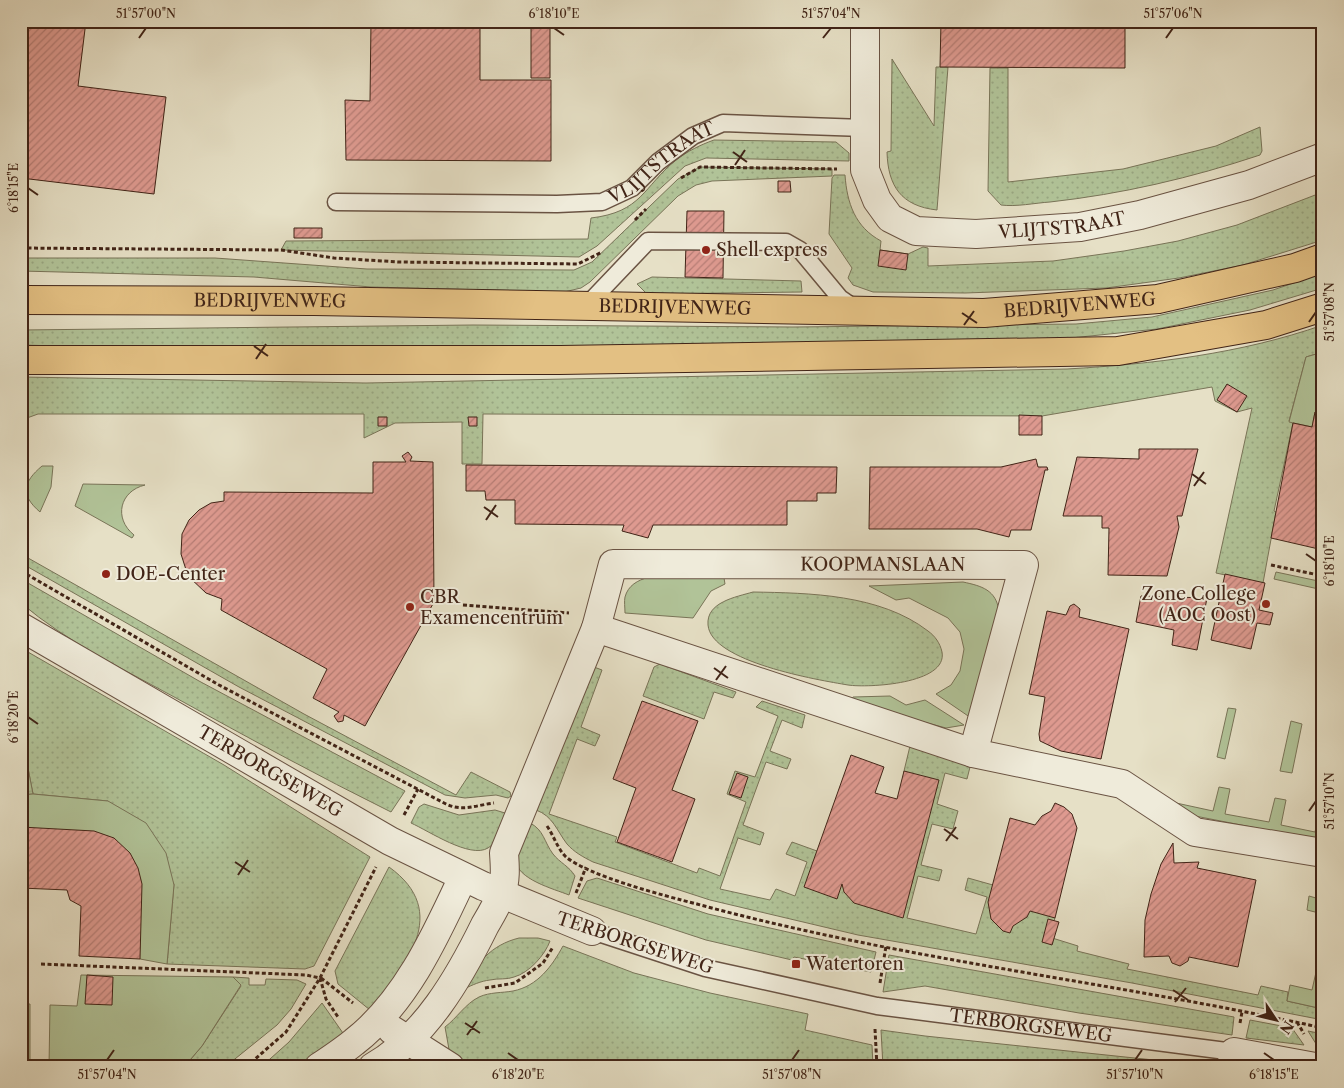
<svg xmlns="http://www.w3.org/2000/svg" width="1344" height="1088" viewBox="0 0 1344 1088" font-family="'Libre Caslon Text',serif">
<style>
.grass{fill:url(#grass-dots);stroke:#797458}
.forest{fill:url(#forest-crowns);stroke:#797458}
.garden{fill:#b1c398;stroke:#797458}
.building{fill:url(#building-hatch);stroke:#412417}
.lines{fill:none;stroke-linecap:round;stroke-linejoin:round}
.lane-casing{stroke:#6a5343;stroke-width:19}
.street-casing{stroke:#6a5343;stroke-width:30}
.primary-casing{stroke:#412417;stroke-width:30}
.path{stroke:#412417;stroke-width:3;stroke-dasharray:4 2.5;stroke-linecap:butt}
.lane{stroke:#efebda;stroke-width:16}
.street{stroke:#efebda;stroke-width:28}
.primary{stroke:#e3c083;stroke-width:28}
.ticks{fill:none;stroke:#412417;stroke-width:2}
.poi-dot{fill:#8f2418;stroke:#efebda;stroke-width:2}
.labels{text-anchor:middle;stroke-width:4;stroke-linejoin:round;paint-order:stroke}
.street-label{font-size:18px;fill:#412417;stroke:#efebda}
.poi-label{font-size:18px;fill:#412417;stroke:#efebda;text-anchor:start}
.neatline{fill:none;stroke:#412417;stroke-width:2}
.ticks-label{font-size:12px;text-anchor:middle;fill:#412417}
</style>
<defs>
<pattern id="grass-dots" width="8" height="8" patternUnits="userSpaceOnUse" patternTransform="scale(1.25)"><rect width="8" height="8" fill="#b1c398"/><path d="M2 2h.1M6 6h.1" fill="none" stroke="#99a782" stroke-width="1.8" stroke-linecap="round"/></pattern>
<pattern id="forest-crowns" width="20" height="18" patternUnits="userSpaceOnUse" patternTransform="scale(1.25)"><rect width="20" height="18" fill="#b1c398"/><path d="M2 6a3 3 0 1 1 6 0M12 15a3 3 0 1 1 6 0" fill="none" stroke="#99a782"/></pattern>
<pattern id="building-hatch" width="6" height="6" patternUnits="userSpaceOnUse" patternTransform="scale(1.25)"><rect width="6" height="6" fill="#de9a90"/><path d="M-1 1l2-2M0 6l6-6M5 7l2-2" fill="none" stroke="#b67d75"/></pattern>
</defs>
<rect width="100%" height="100%" fill="#e6e0c6"/>
<filter id="stains"><feTurbulence type="fractalNoise" baseFrequency=".004" numOctaves="4"/><feColorMatrix values="0 0 0 0 .2 0 0 0 0 .09 0 0 0 0 .02 0 0 0 .5 -.17"/></filter>
<radialGradient id="worn" r=".72"><stop offset=".6" stop-color="#630" stop-opacity="0"/><stop offset="1" stop-color="#630" stop-opacity=".3"/></radialGradient>
<path class="grass" d="M892,59l42,67 2,-59h12l-11,143c-36,-4 -49,-24 -50,-58l4,-1z
M990,68h18v114l115,-13 93,-23 44,-19 2,24 -2,4c-69,23 -138,39 -210,47 -15,1 -34,5 -49,3l-13,-14z
M714,140l122,2 13,11v8l-143,-3 -21,8 -88,80 -18,11 -298,-7 5,-9 302,-2 3,-21c51,-6 52,-31 85,-58 12,-9 24,-15 38,-20z
M700,167l132,2v7l-120,5 -16,4 -18,11 -88,86 -9,6 -17,4 -193,-5 -117,-10 -233,-6v-13h194l152,11 207,1 18,-8 86,-83z
M834,175h11c2,28 10,52 36,66l-1,9 28,4 15,-7 5,1v18l125,-5 71,-10 54,-10 59,-16 86,-33v48l-80,25 -64,13 -73,10 -141,5 -92,-1 -20,-7 -5,-7 4,-10 -23,-34 3,-56z
M1323,273v15l-73,22 -93,19 -86,9 -406,9 -489,2 -155,-4v-15l452,-5 320,2 283,-3 76,-7 121,-27z
M652,277l149,4 1,11 -155,2 -10,-10z
M1323,325v27l-17,5 -17,64 4,2 -19,88 2,1 -13,71 -47,-10 36,-165 -15,4 -22,-11 -3,-14 -170,29 -559,-2 -1,50h-20v-42l-67,1 -31,15v-24h-326l-11,4v-4l-6,-1v-36l345,6 701,-14c86,-5 173,-15 256,-44z
M21,554l283,160 152,81 15,-23 39,20 1,4 -3,2 -12,-3 -31,3 -20,-3 -206,-108 -218,-124z
M21,579l178,102 206,110 -14,21c-73,-36 -144,-75 -215,-114 -53,-29 -109,-56 -155,-95z
M753,592c56,1 127,2 175,39 7,5 12,12 14,21 6,32 -74,36 -94,33 -30,-5 -137,-23 -140,-60 -2,-23 28,-28 45,-33z
M21,648l203,117 146,92 -56,109 -9,3 -138,-5 7,-80 -66,-83 -75,-7 -12,-62z
M660,664l76,28 -3,6 -19,-6 -10,27 -61,-23 11,-29z
M594,667l8,3 -21,57 19,8 -5,11 -18,-7 -28,75 68,23 -2,5 82,31 2,-5 21,8 26,-74 -19,-8 8,-23 20,6 23,-61 -22,-9 6,-6 43,14 -3,13 -20,-8 -12,31 21,8 -4,10 -21,-7 -23,63 21,8 -4,12 -22,-7 -18,51 50,11 6,-11 19,7 12,-34 -21,-8 6,-12 25,9 86,66 1,-146 6,-25 56,16 4,5 -3,12 -22,-6 -8,31 21,7 -5,18 -21,-5 -11,41 21,5 -3,11 -21,-5 -11,42 69,16 11,-37 -22,-7 3,-12 32,9 55,31 -6,19 29,9 -1,5 52,13 -2,5 131,26 3,-9 27,6 -1,9 36,8v11l-191,-37 -274,-48 -148,-35 -117,-38c-10,-5 -19,-10 -26,-18 -10,-13 -14,-28 -31,-34z
M424,804l35,11 36,-5 10,3c-3,10 -7,30 -17,35 -18,11 -59,-17 -77,-25l8,-16z
M530,823c14,7 14,19 23,31 7,9 16,12 22,22l-6,19c-15,-6 -53,-16 -53,-35 0,-9 11,-28 14,-37z
M389,867c63,45 16,100 -19,143l-32,-26 -3,-13z
M597,878l111,36 168,38 -5,20 -77,-15 -2,3 -86,-20 -128,-42 9,-17z
M519,938h19l12,3c-5,14 -21,32 -36,36 -7,3 -16,1 -24,3 -9,1 -18,5 -26,9 12,-26 27,-44 55,-51z
M563,946l71,27 76,20 98,21 -3,16 67,15 1,22h-403l-20,-12 -5,-28c12,-9 20,-23 34,-30 11,-5 23,-4 34,-6 25,-5 39,-25 50,-45z
M889,955l345,62 -2,18 -153,-22 -154,-27 -42,6z
M233,977l16,1v7h16l1,-6 31,1 9,4 -15,25 -14,16 -52,42h-41l18,-21 39,-60z
M322,1003l23,33 -43,31h-41l28,-25z
M1250,1020l42,8 12,17 -58,-7z
M881,1030l44,6 286,30 -328,1z
M1308,1031l15,3v13h-5z"/>
<path class="forest" d="M21,732l12,62 -12,1z"/>
<path class="garden" d="M1323,352v61l-8,-1 -3,15 -23,-5 17,-65z
M42,466h11l-2,21 -11,25c-20,-17 -17,-30 2,-46z
M83,484l62,1c-25,6 -32,33 -11,50l-2,3 -57,-32z
M1276,572l47,10v8l-49,-11z
M681,574l43,4 1,6 -14,7 -18,27 -68,-5c0,-5 -1,-12 0,-16 6,-23 39,-22 56,-23z
M963,582c19,4 33,8 36,29l-25,109 -38,-26 15,-9 9,-14 4,-22 -4,-17 -12,-14 -39,-20 -13,2 -27,-14z
M890,696l16,9 19,-5 39,25 -18,3 -97,-26 4,-5z
M1228,708l8,1 -11,50 -8,-2z
M1291,721l11,3 -10,49 -12,-2z
M1219,787l11,2 -5,25 44,8 6,-24 11,2 -5,25 34,7 5,-25 3,1v33l-133,-26 -23,-14 46,10z
M33,794l75,7 38,22 20,30 8,32 -7,79 -27,-5 -119,-119v-45z
M1309,896l14,4v14l-16,-4z
M1323,941v68l-36,-8 3,-16 22,5z
M81,975l152,2 8,8 -39,61 -18,21h-135l1,-62 27,1z
M21,1004h9v63h-9z"/>
<path class="building" d="M21,21h65l-8,65 88,11 -12,97 -133,-16z
M371,21h109v59h71v81l-205,-1 -1,-60 25,1z
M531,21h19v57h-19z
M941,21h184v47l-185,-1z
M778,181h12l1,11h-13z
M687,211h37l-1,67 -38,-1z
M294,228h28v10h-28z
M880,250l28,4 -2,16 -28,-4z
M1227,384l20,12 -10,16 -20,-12z
M1315,412l8,1v137l-52,-12 22,-115 19,4z
M1019,415l23,1v19h-23z
M378,417h9v9h-9z
M468,417h9v9h-8z
M1139,449h59l-16,67h-5l2,11 -12,49 -59,-1 1,-47h-7v-12h-39l14,-59 62,2z
M408,452l4,5 -2,4 23,1 1,140 -69,124 -21,-11 -1,6 -5,1 -4,-6 5,-4 -26,-14 14,-29 -106,-59 1,-11 -16,-6 -18,-17 -7,-22 1,-20 7,-14 10,-10 12,-7 13,-2v-9l149,1v-31h33l-4,-6z
M1036,459l2,8h9l1,3h-3l-14,60h-20l-2,7 -32,-8h-108l1,-62h131z
M466,465l371,2 -1,26h-19v8h-30v24h-134l-5,13 -26,-7 2,-6 -109,-1v-24h-29l-1,-9h-19z
M1225,574l40,9 -6,27 14,3 -3,12 -13,-2 -6,26 -40,-9z
M1141,596l66,2 -10,52 -25,-5 2,-15 -38,-8z
M1074,604l6,5 -1,8 50,12 -28,130 -40,-8 -21,-10 -1,-7 6,-37 -16,-3 18,-83 19,4 4,-9z
M642,701l56,20 -26,69 23,9 -23,63 -55,-20 19,-54 -23,-9z
M851,755l33,12 -9,26 22,6 7,-28 35,9 -36,138 -49,-15 -10,-11 -2,-8 -5,15 -33,-12z
M737,773l11,4 -7,21 -12,-4z
M1055,803l9,4 8,7 5,14 -22,90 -25,-7 -3,6 -14,9 -3,7 -7,-2 -12,-12 -3,-17 22,-84 25,7 7,-9 9,-5z
M21,827l73,4 20,7 16,15 8,15 4,16 -2,75 -61,-3 2,-50 -11,-6 -3,-10 -46,-2z
M1173,843l1,20 25,-1 -2,6 59,12 -18,87 -49,-10 -1,4 -8,5 -8,-3 -3,-7 -25,1 1,-37 6,-26 10,-30z
M1048,919l11,3 -7,23 -10,-3z
M87,975l26,2 -1,28 -27,-1z"/>
<g class="lines">
<g class="lane-casing">
<g id="lane">
<path id="s1" d="M336,202l221,2 45,-2 30,-14 26,-26 35,-26 30,-13 141,5"/>
<path d="M587,305l61,-64 138,1 14,8 40,48 16,11"/>
<path id="s2" d="M592,931l113,37 172,38 357,46"/>
</g>
</g>
<g class="street-casing">
<g id="street">
<path id="s3" d="M865,21v149l12,30 13,18 26,13 60,3 104,-7 60,-12 109,-30 74,-28"/>
<path id="s4" d="M21,627l369,214 93,45 109,45"/>
<path id="s5" d="M596,628l17,-64 411,1 -51,188"/>
<path d="M392,1030l58,37"/>
<path d="M319,1067c12,-8 24,-16 35,-25 52,-40 82,-107 109,-165"/>
<path d="M373,1067c52,-30 86,-89 112,-142 6,-10 12,-20 16,-31 5,-13 4,-27 3,-41l92,-225 377,125 149,31 73,48 128,21"/>
<path d="M1231,1067l3,-15 81,15"/>
</g>
</g>
<g class="primary-casing">
<g id="primary">
<path id="s6" d="M21,300l293,1 670,12 174,-14 137,-31 28,-10"/>
<path d="M21,360h539l558,-9 148,-26 57,-18"/>
</g>
</g>
<path class="path" d="M681,178l19,-11 137,2
M635,220l11,-11
M21,248l260,2 53,8 65,4 179,2 24,-12
M1271,565l52,11
M21,571l198,114 227,119c16,8 31,1 48,-1
M463,605l106,8
M404,815l14,-26
M547,826c7,10 10,22 19,31 23,19 99,39 131,47 205,56 418,78 626,124
M576,893l10,-26
M41,964l265,11 14,3 6,21 12,18
M321,978l32,25
M880,983l6,-37
M485,988l30,-5 28,-20 10,-16
M1297,1022l7,12
M1240,1023l2,-11
M875,1029l2,38
M246,1067l40,-35 34,-54 56,-111"/>
<use href="#lane" class="lane"/>
<use href="#street" class="street"/>
<use href="#primary" class="primary"/>
</g>
<path class="ticks" d="M554,28l10,7M139,38l7,-10M823,38l8,-10M1166,38l7,-10M733,152l14,10M735,165l10,-15M28,188l10,7M962,313l15,10M1309,322l7,-10M964,325l10,-14M254,346l14,10M256,359l10,-15M1192,474l14,10M1194,486l10,-14M484,507l14,10M486,520l10,-15M1306,554l10,7M714,668l14,10M716,680l10,-14M28,717l10,7M1309,811l7,-10M944,829l14,10M946,841l10,-14M235,862l15,10M238,875l10,-15M1173,990l15,10M1175,1002l11,-14M465,1023l15,10M467,1035l10,-14M508,1053l10,7M1264,1053l10,7M107,1060l7,-10M792,1060l7,-10M1135,1060l7,-10"/>
<g class="poi-dot">
<circle cx="706" cy="250" r="5"/>
<circle cx="106" cy="574" r="5"/>
<circle cx="1266" cy="604" r="5"/>
<circle cx="410" cy="607" r="5"/>
<rect x="791" y="959" width="10" height="10" rx="2.5"/>
</g>
<g class="labels">
<g class="street-label">
<text dy="6" stroke="none"><textPath href="#s1" startOffset="338">VLIJTSTRAAT</textPath></text>
<text dy="6" stroke="none"><textPath href="#s3" startOffset="379">VLIJTSTRAAT</textPath></text>
<text dy="6" stroke="none"><textPath href="#s6" startOffset="249">BEDRIJVENWEG</textPath></text>
<text dy="6" stroke="none"><textPath href="#s6" startOffset="1059">BEDRIJVENWEG</textPath></text>
<text dy="6" stroke="none"><textPath href="#s6" startOffset="654">BEDRIJVENWEG</textPath></text>
<text dy="6" stroke="none"><textPath href="#s5" startOffset="336">KOOPMANSLAAN</textPath></text>
<text dy="6" stroke="none"><textPath href="#s4" startOffset="288">TERBORGSEWEG</textPath></text>
<text transform="translate(635 943) rotate(18)" y="6">TERBORGSEWEG</text>
<text dy="6" stroke="none"><textPath href="#s2" startOffset="450">TERBORGSEWEG</textPath></text>
</g>
<g class="poi-label">
<text x="716" y="256">Shell express</text>
<text x="116" y="580">DOE-Center</text>
<text x="1256" y="600" text-anchor="end">Zone College<tspan x="1256" dy="21">(AOC Oost)</tspan></text>
<text x="420" y="603">CBR<tspan x="420" dy="21">Examencentrum</tspan></text>
<text x="806" y="970">Watertoren</text>
</g>
</g>
<rect width="1344" height="1088" fill="none" stroke="#e6e0c6" stroke-width="55"/>
<g transform="translate(1276 1020) rotate(125)" stroke="#efebda" stroke-width="4" paint-order="stroke">
<path d="M0-4L9 19L0 12L-9 19Z" fill="#412417"/>
<text y="-8" font-size="14" font-weight="bold" text-anchor="middle" fill="#412417">N</text>
</g>
<rect x="28" y="28" width="1288" height="1032" class="neatline"/>
<g class="ticks-label">
<text x="146" y="18">51°57'00"N</text>
<text x="554" y="18">6°18'10"E</text>
<text x="831" y="18">51°57'04"N</text>
<text x="1173" y="18">51°57'06"N</text>
<text transform="translate(14 188) rotate(-90)" y="4">6°18'15"E</text>
<text transform="translate(1330 312) rotate(-90)" y="4">51°57'08"N</text>
<text transform="translate(1330 561) rotate(-90)" y="4">6°18'10"E</text>
<text transform="translate(14 717) rotate(-90)" y="4">6°18'20"E</text>
<text transform="translate(1330 801) rotate(-90)" y="4">51°57'10"N</text>
<text x="107" y="1079">51°57'04"N</text>
<text x="518" y="1079">6°18'20"E</text>
<text x="792" y="1079">51°57'08"N</text>
<text x="1135" y="1079">51°57'10"N</text>
<text x="1274" y="1079">6°18'15"E</text>
</g>
<rect width="100%" height="100%" filter="url(#stains)"/>
<rect width="100%" height="100%" fill="url(#worn)"/>
</svg>
